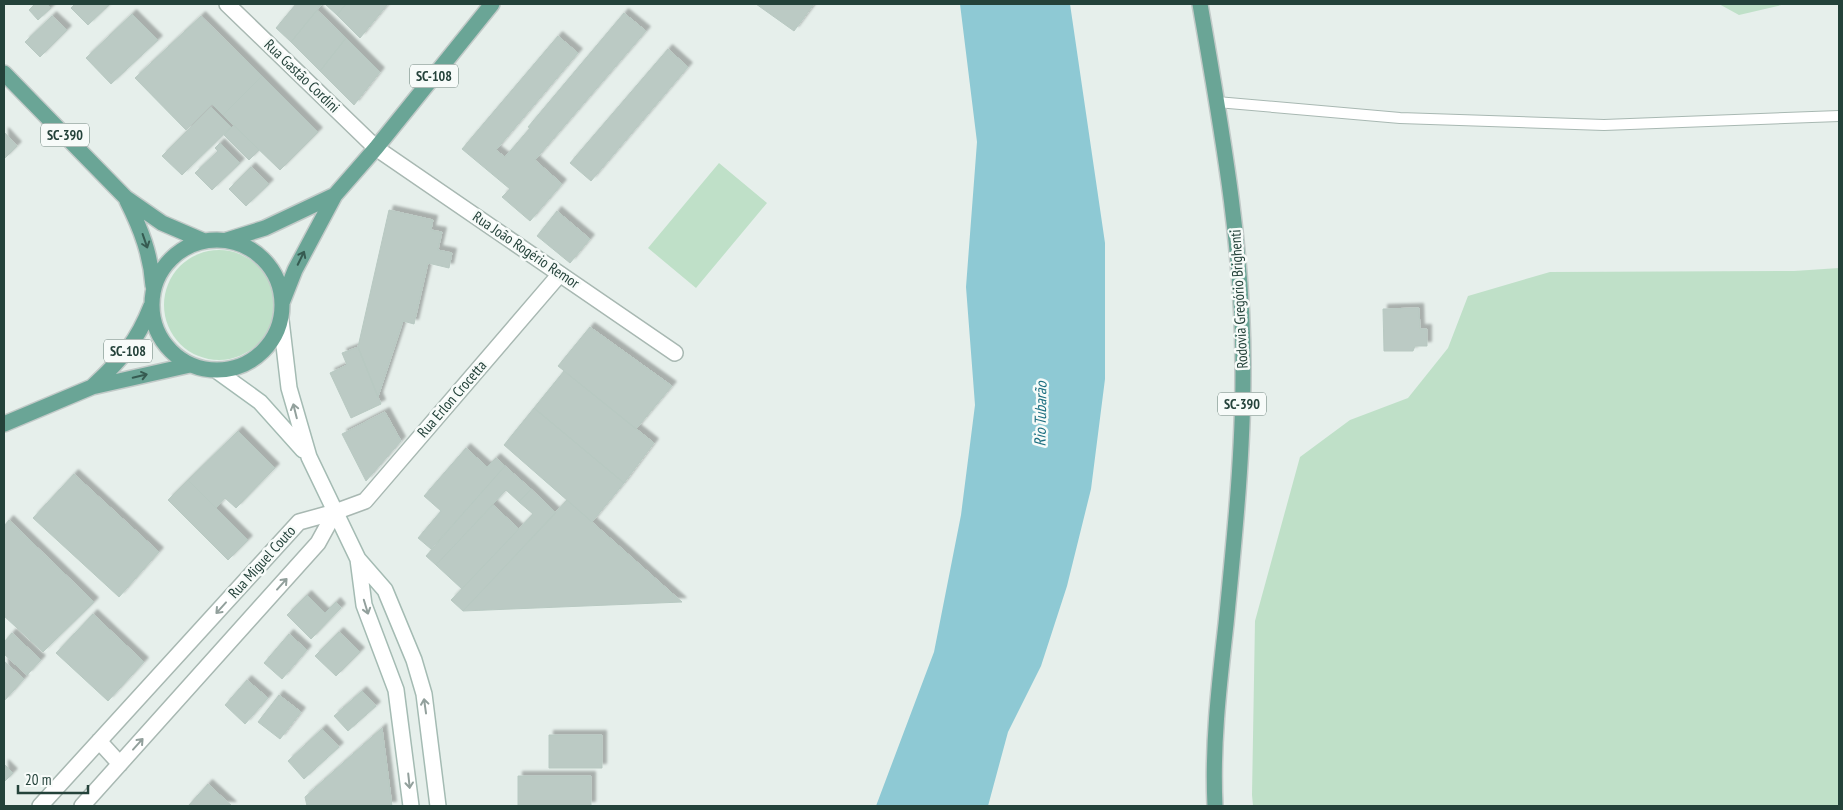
<svg xmlns="http://www.w3.org/2000/svg" width="1843" height="810" viewBox="0 0 1843 810" font-family="'PT Sans Narrow',sans-serif">
<style>
.green{fill:#bfe0c8}
.water{fill:#8ec9d4}
.building{fill:#bbcac4;stroke:#b8c9c2;filter:url(#shadow)}
.lines{fill:none;stroke-linecap:round;stroke-linejoin:round}
.service-casing{stroke:#a8b8b2;stroke-width:12}
.minor-casing{stroke:#a8b8b2;stroke-width:18}
.tertiary-casing{stroke:#a8b8b2;stroke-width:18}
.secondary-casing{stroke:#a4bbb3;stroke-width:18}
.primary-casing{stroke:#c2cac8;stroke-width:18}
.service{stroke:#fff;stroke-width:10}
.minor{stroke:#fff;stroke-width:15}
.tertiary{stroke:#fff;stroke-width:15}
.secondary{stroke:#fff;stroke-width:15}
.primary{stroke:#6aa596;stroke-width:15}
.oneway{stroke:#365b51}
.oneway2{stroke:#92a09c}
.labels{text-anchor:middle;stroke-width:5;stroke-linejoin:round;paint-order:stroke}
.shield{fill:#f7fbf9;stroke:#637a73;stroke-width:1}
.shield-label{font-size:14px;font-weight:bold;fill:#24423a}
.street-label{font-size:15px;fill:#24423a;stroke:#f7fbf9}
.water-label{font-size:16px;font-style:italic;fill:#1c6f80;stroke:#f7fbf9}
</style>
<defs>
<filter id="shadow"><feDropShadow dx="4.5" dy="-4.5" stdDeviation="1" flood-color="#0004"/></filter>
</defs>
<rect width="100%" height="100%" fill="#e6efeb"/>
<path class="green" d="M1719,4h67l-47,11z
M719,163l48,40 -71,85 -48,-40z
M164 305a55 55 0 1 1 110 0a55 55 0 1 1-110 0Z
M1839,268v538h-586l-1,-11 3,-174 45,-164 50,-37 58,-22 40,-50 20,-52 82,-24 244,-1z"/>
<path class="water" d="M960,4h110l35,239v136l-14,110 -24,97 -26,80 -33,66 -20,74h-112l58,-154 27,-137 14,-110 -9,-118 11,-145z"/>
<path class="building" d="M35,4h12l4,4 -13,12 -9,-10z
M75,4h35l-22,21 -17,-17z
M296,4h26l-31,38 -15,-14z
M325,4h21l-9,11z
M346,4h42l-28,34 -23,-23z
M756,4h58l-20,27z
M317,10l29,28 -26,33 -29,-29z
M624,13l22,18 -111,129 27,24 -32,37 -28,-24 8,-8 -48,-40 96,-113 20,17 -82,97 9,7 25,-29 -2,-1z
M132,14l26,26 -47,44 -25,-26z
M52,16l15,14 -27,27 -15,-15z
M201,16l61,60 -39,39 -11,-11 -26,26 -51,-52z
M346,38l34,34 -26,33 -34,-34z
M668,49l20,18 -97,114 -21,-18z
M262,76l56,56 -38,38 -57,-55z
M211,107l20,20 -49,48 -20,-19z
M234,125l25,25 -10,10 -25,-25z
M4,132l13,14 -13,13z
M220,143l20,20 -28,27 -17,-17 23,-22 -3,-3z
M251,167l18,17 -23,22 -17,-17z
M389,210l44,10 -2,10 11,2 -4,18 14,3 -3,15 -21,-5 -14,61 -11,-3 -25,76 -20,-50z
M557,211l33,28 -20,24 -33,-27z
M1419,308l1,21h7v17h-12l-2,5h-29l-1,-42z
M590,327l82,59 -36,43 -78,-63z
M358,347l23,57 -30,14 -21,-45 17,-8 -5,-12z
M564,371l90,72 -30,40 -90,-75z
M534,408l90,75 -32,39 -88,-77z
M385,412l16,29 -35,40 -24,-47z
M238,431l37,37 -39,40 -11,-10 -9,10 -28,-28z
M466,448l21,19 9,-9 9,8 -74,83 -13,-11 23,-27 -17,-15z
M505,466l26,23 -12,13 -13,-12 -70,75 -10,-9z
M74,474l85,78 -40,45 -86,-79z
M188,480l60,60 -20,20 -60,-60z
M531,489l25,24 -93,98 -12,-11 82,-86 -14,-12z
M567,500l25,22 90,80 -219,9z
M493,505l26,24 -57,60 -26,-24z
M9,520l85,82 -51,50 -39,-36v-90z
M307,595l18,18 11,-11 5,6 -30,31 -24,-24z
M93,614l51,48 -36,39 -52,-48z
M339,632l21,20 -24,24 -21,-20z
M12,633l29,27 -14,15 -23,-21v-12z
M289,634l18,16 -25,29 -18,-16z
M4,661l20,18 -20,22z
M247,680l21,18 -23,26 -20,-19z
M362,691l14,15 -28,25 -14,-15z
M279,695l22,17 -21,27 -22,-17z
M382,728l10,78h-85l-2,-9z
M322,729l17,18 -35,32 -16,-18z
M549,735h53v33h-53z
M4,764l9,9 -9,9z
M518,776h73v30h-73z
M208,784l24,22h-44z"/>
<g class="lines">
<g class="service-casing">
<path id="service" d="M1217,102l183,16 204,7 235,-9"/>
</g>
<g class="minor-casing">
<path id="minor" d="M227,4l149,144 299,205
M335,512l30,-11 195,-227"/>
</g>
<g class="tertiary-casing">
<path id="tertiary" d="M99,741l21,23
M40,806l259,-284 36,-10
M82,806l236,-263 17,-31"/>
</g>
<g class="secondary-casing">
<path id="secondary" d="M281,320l8,68 20,69 49,102 27,31 29,70 10,34 14,112
M217,371l43,31 43,48
M358,559l6,46 32,85 15,116"/>
</g>
<g class="primary-casing">
<path id="primary" d="M1200,4c21,122 44,245 43,370 0,83 -9,168 -17,250 -7,62 -14,121 -11,182
M4,73l122,125 36,25 42,18
M127,201c14,28 24,54 26,85
M152 305a65 65 0 1 1 130 0a65 65 0 1 1-130 0Z
M227,240l38,-12 70,-33
M282,303l13,-33 40,-75 41,-47 116,-144
M93,386c28,-26 44,-44 58,-80
M4,424l88,-37 98,-22"/>
</g>
<use href="#service" class="service"/>
<use href="#minor" class="minor"/>
<use href="#tertiary" class="tertiary"/>
<use href="#secondary" class="secondary"/>
<use href="#primary" class="primary"/>
</g>
<defs><path id="oneway-shaft" d="M-6 0H5M1.5-3L5.5 0L1.5 3" fill="none" stroke-width="1.6" stroke-linecap="round" stroke-linejoin="round" transform="scale(1.25)"/></defs>
<g class="oneway">
<use href="#oneway-shaft" transform="translate(145 241) rotate(71)"/>
<use href="#oneway-shaft" transform="translate(301 258) rotate(-64)"/>
<use href="#oneway-shaft" transform="translate(140 376) rotate(-13)"/>
</g>
<g class="oneway2">
<use href="#oneway-shaft" transform="translate(295 411) rotate(-104)"/>
<use href="#oneway-shaft" transform="translate(282 584) rotate(-48)"/>
<use href="#oneway-shaft" transform="translate(366 607) rotate(73)"/>
<use href="#oneway-shaft" transform="translate(221 608) rotate(132)"/>
<use href="#oneway-shaft" transform="translate(425 706) rotate(-98)"/>
<use href="#oneway-shaft" transform="translate(138 744) rotate(-48)"/>
<use href="#oneway-shaft" transform="translate(409 781) rotate(84)"/>
</g>
<g class="labels">
<g class="shield">
<rect x="410" y="64.5" width="48" height="23" rx="4"/>
<rect x="41" y="123.5" width="48" height="23" rx="4"/>
<rect x="104" y="339.5" width="48" height="23" rx="4"/>
<rect x="1218" y="392.5" width="48" height="23" rx="4"/>
</g>
<g class="shield-label">
<text x="434" y="81">SC-108</text>
<text x="65" y="140">SC-390</text>
<text x="128" y="356">SC-108</text>
<text x="1242" y="409">SC-390</text>
</g>
<g class="street-label">
<text transform="translate(302 76) rotate(44)" y="5">Rua Gastão Cordini</text>
<text transform="translate(526 250) rotate(34)" y="5">Rua João Rogério Remor</text>
<text transform="translate(1239 299) rotate(-93)" y="5">Rodovia Gregório Brighenti</text>
<text transform="translate(452 399) rotate(-49)" y="5">Rua Erlon Crocetta</text>
<text transform="translate(262 562) rotate(-48)" y="5">Rua Miguel Couto</text>
</g>
<g class="water-label">
<text transform="translate(1040 414) rotate(-89)" y="6">Rio Tubarão</text>
</g>
</g>
<rect width="1843" height="810" fill="none" stroke="#24423a" stroke-width="10"/>
<path d="M18 785v8h70v-8" fill="none" stroke="#24423a" stroke-width="2.5"/>
<text x="25" y="785" font-size="15" fill="#24423a" stroke="#f7fbf9" stroke-width="4" paint-order="stroke">20 m</text>
</svg>
